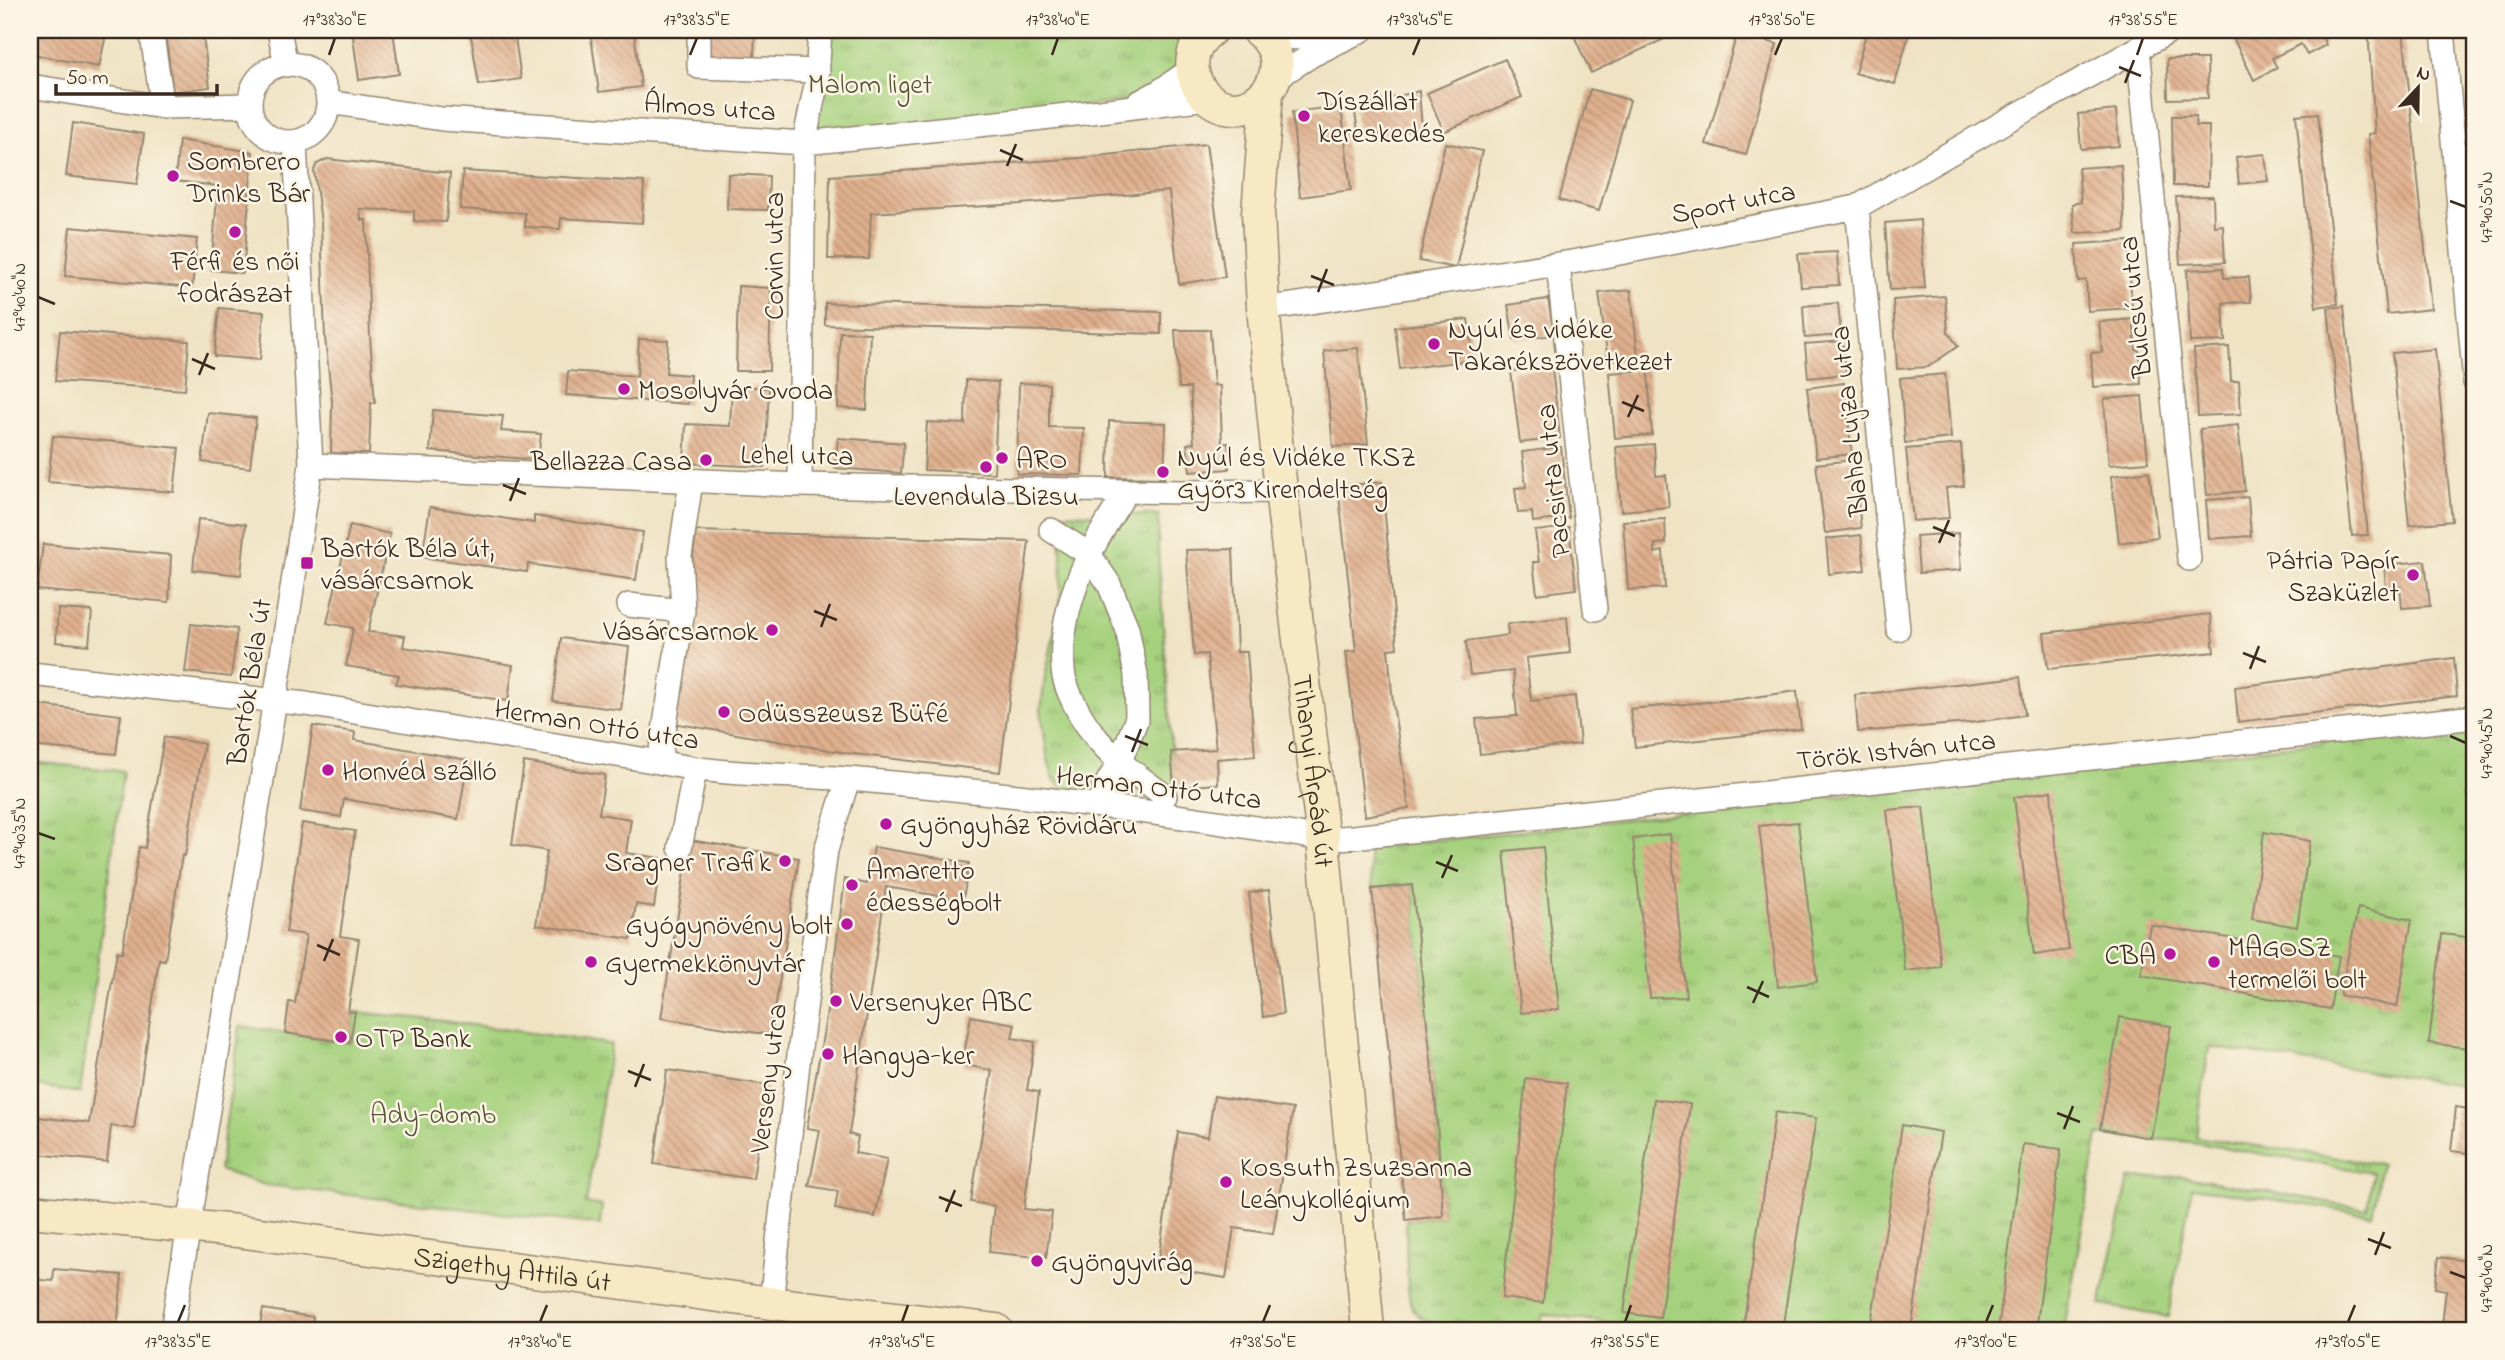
<svg xmlns="http://www.w3.org/2000/svg" width="2505" height="1360" viewBox="0 0 2505 1360" font-family="'Indie Flower',sans-serif">
<style>
.park{fill:url(#park-tufts);stroke:#707e4e;stroke-width:2}
.building{fill:url(#building-back-hatch)}
.lines{fill:none;stroke-linecap:round;stroke-linejoin:round}
.street-casing{stroke:#958671;stroke-width:26}
.secondary-casing{stroke:#958671;stroke-width:35}
.street{stroke:#fff;stroke-width:23}
.secondary{stroke:#f7e9c3;stroke-width:32}
.ticks{fill:none;stroke:#3b2a1e;stroke-width:2.5}
.poi-dot{fill:#b5179e;stroke:#fcf5e5;stroke-width:2.5}
.labels{text-anchor:middle;stroke-width:5;stroke-linejoin:round;paint-order:stroke}
.park-label{font-size:28px;fill:#565436;stroke:#fcf5e5}
.poi-label{font-size:28px;fill:#3b2a1e;stroke:#fcf5e5;text-anchor:start}
.street-label{font-size:28px;fill:#3b2a1e;stroke:#fcf5e5}
.neatline{fill:none;stroke:#3b2a1e;stroke-width:2.5}
.ticks-label{font-size:18px;text-anchor:middle;fill:#3b2a1e}
</style>
<defs>
<pattern id="park-tufts" width="24" height="20" patternUnits="userSpaceOnUse" patternTransform="scale(1.75)"><rect width="24" height="20" fill="#a6d17e"/><path d="M3 7l-1-3M5 7V3M7 7l1-3M15 17l-1-3M17 17v-4M19 17l1-3" fill="none" stroke="#88aa67"/></pattern>
<pattern id="building-back-hatch" width="6" height="6" patternUnits="userSpaceOnUse" patternTransform="scale(1.75)"><rect width="6" height="6" fill="#e0b08e"/><path d="M-1 5l2 2M0 0l6 6M5-1l2 2" fill="none" stroke="#b78f73"/></pattern>
</defs>
<rect width="100%" height="100%" fill="#fcf5e5"/>
<filter id="ink" filterUnits="userSpaceOnUse"><feTurbulence type="fractalNoise" baseFrequency=".0143" numOctaves="2"/><feDisplacementMap in="SourceGraphic" scale="14" xChannelSelector="R" yChannelSelector="G"/><feConvolveMatrix kernelMatrix="1 2 1 2 8 2 1 2 1" color-interpolation-filters="sRGB"/></filter>
<filter id="wash" filterUnits="userSpaceOnUse"><feTurbulence type="fractalNoise" baseFrequency=".00686" numOctaves="4" result="noise"/><feDisplacementMap in="SourceGraphic" scale="28" xChannelSelector="R" yChannelSelector="G"/><feGaussianBlur stdDeviation="1.57" result="paint"/><feColorMatrix in="noise" values="0 0 0 0 0 0 0 0 0 0 0 0 0 0 0 0 0 1.4 0 .05"/><feComposite in="paint" operator="in"/></filter>
<g filter="url(#wash)">
<rect width="100%" height="100%" fill="#efe3c4"/>
<path class="park" d="M820,30h389l-62,68 -343,45z
M1058,513l101,2 -1,34 16,238 -2,13 -111,-13 -7,-7 -6,-20 -7,-50 4,-33 15,-71 2,-45z
M2475,725v362l-266,-40 -13,90 185,27 -9,51 -180,-28 -24,130 -68,-12 29,-126 51,-3 187,33 6,-36 -181,-31 -94,-7 -34,195h-399l-122,-16 -3,16c-29,0 -123,9 -130,-29 -5,-24 -3,-56 -4,-81l37,-4 -7,-109 -24,-222 -40,4 -4,-41z
M30,762l93,9 -43,322 -50,-8z
M355,1012l81,8 175,24 -25,159 16,3 -2,19 -335,-40 -46,-15 21,-144 110,17z"/>
<g id="blocks">
<path class="building" d="M36,30h71l-8,37 -67,-13z
M165,30h37l8,57 -37,5z
M352,30h41l6,44 -40,6z
M470,30h44l7,49 -42,6z
M590,30h44l7,57 -42,5z
M707,30h48l-1,29 -48,-2z
M1587,30h86l2,4 -84,39 -17,-37z
M1867,30h43l-15,54 -40,-11z
M2229,30h89l8,15 -19,10 -6,-11 -29,14 5,10 -23,12z
M2368,30h35l28,279 -44,5 -19,-180 7,-1z
M1737,33l40,11 -31,111 -40,-11z
M1505,59l17,38 -78,35 -17,-39z
M2167,59h40l1,39 -40,1z
M1590,89l40,11 -31,111 -40,-11z
M1419,91l3,38 -63,8 -5,-30z
M1341,106l10,84 -51,7 -8,-85z
M2116,110l3,36 -38,3 -3,-35z
M2318,113l20,191 -22,3 -20,-192z
M2172,116h24v10h13l-1,60h-35z
M73,123l71,11 -7,50 -71,-8z
M179,140l74,12 -10,121 -32,-3 7,-84 -43,-5z
M1445,143l37,8 -26,117 -37,-7z
M1206,144l19,133 -46,7 -10,-93 -149,13 -149,9 -2,46h-41l2,-83 250,-18z
M2265,154l3,27 -29,3 -3,-27z
M327,159l123,14 -4,49 -32,-1v-10l-54,-2 1,11h5l4,117 5,66h-4l-2,51 -38,-1 1,-51 -7,-64 -4,-116 -7,-52 3,-6z
M2121,165l4,66 -50,2 -3,-29 9,-2 -3,-34z
M463,171l181,11 -2,41 -81,-5 -1,11 -35,-2v-14l-65,-4z
M728,174l41,2 -1,34 -41,-1z
M2213,196l1,30 9,-1 2,37 -45,2 -4,-67z
M1920,220l5,68 -35,2 -5,-67z
M70,227l127,12 -5,49 -127,-12z
M2128,241l4,67 -44,3 -2,-31 -8,1 -2,-37z
M1837,252l2,33 -38,2 -3,-33z
M2223,268l1,10 25,-1 2,25 -28,1 2,38 -35,1 -3,-72z
M738,286l33,2 -2,83h-33z
M1631,290l7,67 -30,4 -9,-68z
M1945,296l3,36 10,14 -30,21 -31,2 -4,-69z
M1548,299l6,36 -40,5 -6,-35z
M825,303l336,9v22l-336,-9z
M1838,303l3,32 -36,3 -2,-32z
M2344,306l24,229 -16,1 -24,-228z
M219,308l45,4 -4,48 -46,-4z
M1468,319l5,41 -73,9 -5,-42z
M2133,319l3,31h3l2,34 -48,3 -2,-34 11,-1 -3,-30z
M1175,330h35l4,55 6,1 2,58 6,-1 1,26 -39,3 -3,-28 7,-1 -4,-55h-11z
M60,331l129,10 -4,49 -130,-9z
M840,332l30,1 -3,77 -29,-2z
M639,339l29,1 -2,33 24,2 -2,29 -122,-9 2,-24 69,5z
M1843,341l3,33 -38,4 -3,-34z
M2229,347l2,34h8l2,33 -43,2 -4,-67z
M1358,348l10,96 -35,3 -9,-96z
M2435,349l17,172 -43,4 -17,-172z
M1552,368l8,70 -40,5 -9,-72z
M1648,370l4,65 -37,3 -6,-65z
M1945,374l6,64 -46,5 -5,-65z
M966,380l32,2 -4,91 -70,-3 3,-48 38,2z
M1019,383l30,1v43l35,1 -2,47 -65,-1z
M1844,383l8,71 -36,4 -9,-70z
M732,386l37,2 -4,79 -81,-4 2,-39 44,2z
M2142,396l6,66 -39,3 -5,-66z
M433,410l70,6 -2,15 40,3 -3,26 -108,-9z
M208,413l48,5 -6,50 -48,-6z
M1109,421l57,2 -2,55 -56,-1z
M2238,425l7,66 -38,4 -7,-66z
M53,436l126,12 -5,44 -126,-10z
M838,438l66,5 -3,30 -66,-5z
M1654,444l2,32 10,-1 3,32 -48,4 -5,-64z
M1961,444l3,42 -18,2 3,30 -36,3 -7,-72z
M1561,447l8,71 -36,4 -1,-10 -14,1 -3,-25 11,-1 -4,-35z
M1853,460l8,68 -36,5 -9,-69z
M2149,471l9,66 -39,6 -8,-67z
M1382,482l15,166 -9,1 5,55 16,104 -44,8 -19,-164 10,-1 -18,-165z
M2248,497l3,39 -42,3 -3,-39z
M430,507l104,16v-7l109,16 -7,48 -108,-16 -1,8 -105,-15z
M198,519l48,5 -5,51 -48,-5z
M1665,519l1,24 -11,1v9l8,-2 2,37 -37,2 -5,-69z
M350,525l40,9 -22,98 37,4 -2,11 110,18 -5,36 -112,-17 3,-9 -53,-9 7,-38 -26,-5z
M1569,527l7,62 -39,5 -4,-32h6l-4,-31z
M696,531l333,10 -29,231 -154,-19 -173,-30z
M1958,533l3,37 -42,3 -3,-37z
M1861,535l4,35 -36,4 -3,-35z
M43,544l128,11 -2,47 -132,-12z
M1233,549l4,103h10l8,104 -38,3 1,25 -44,3 -3,-35 45,-3 -9,-95 -13,1 -8,-105z
M2425,561l5,45 -28,2 -2,-21 -14,1 -2,-23z
M58,609l34,2 -3,34 -33,-3z
M2210,614l4,38 -166,17 -4,-36z
M1567,617l3,36 -44,5 5,43 44,-5 5,48 -100,10 -4,-35 41,-3 -4,-45 -43,4 -4,-34 42,-6 -1,-11z
M191,624l46,5 -6,48 -46,-5z
M561,638l68,9 -8,63 -68,-9z
M2454,658l3,38 -219,26 -3,-35z
M2020,677l5,38 -56,8 -111,9 -3,-37z
M1797,691l4,38 -166,18 -5,-38 111,-10z
M30,704l91,11 -5,39 -86,-8z
M313,726l42,6 -1,8 114,20 -10,59 -114,-20 -3,18 -41,-6z
M164,737l40,7 -19,112 -3,-1 -17,105 -6,-1 -25,170 -23,-3 -4,36 -77,-9v-37l59,7 28,-172 5,2 17,-106 6,1z
M524,762l81,13 -6,39 32,5 -5,34 35,5 -7,49 -18,-3 -5,35 -95,-14 11,-74 -35,-6z
M2051,791l4,53 14,106 -35,5 -20,-158z
M1923,807l18,160 -36,4 -18,-161z
M1798,822l19,160 -39,5 -19,-161z
M302,823l53,8 -15,105 19,3 -11,72 7,1 -5,31 -65,-10 4,-31 6,1 11,-68 -20,-3z
M2264,832l46,9 -13,86 -45,-8z
M1670,834l16,163 -36,1 -17,-159z
M690,840l109,18 -28,177 -110,-17z
M874,847l95,16 -6,37 -77,-13 -37,247 9,3 -3,16 32,6 -12,58 -40,-8 3,-18 -29,-5 11,-56 -13,-2 22,-128 16,-121 22,5z
M1543,847l16,162 -38,4 -17,-162z
M1412,885l24,222 7,109 -37,4 -34,-331z
M1269,890l14,124 -20,3 -14,-124z
M2358,908l54,12 -15,87 -57,-12z
M2150,925l189,31 -9,53 -189,-34z
M2442,934l33,4v111l-46,-6z
M971,1016l44,8 -3,14 23,4 -8,48 12,2 -15,117 28,3 -6,46 -57,-6 5,-46 -23,-4 21,-132 -30,-5z
M2120,1017l51,9 -20,112 -51,-9z
M667,1070l100,15 -14,94 -99,-15z
M1526,1078l41,5 -24,220 -41,-5z
M1214,1096l79,13 -20,125 -39,-6 -8,50 -69,-11 21,-135 30,5z
M1654,1099l36,5 -30,214 -36,-5z
M2456,1107l19,3v44l-24,-3z
M1775,1112l41,6 -34,212h-27l-12,-2z
M1902,1125l39,7 -30,198h-41z
M2023,1144l38,5 -25,181h-38z
M2439,1257l36,5v67l-33,-4 4,-35 -11,-2z
M54,1269l68,6 -5,55h-87v-51l23,2z
M263,1309l50,8 -2,13h-52z"/>
</g>
</g>
<g filter="url(#ink)">
<use href="#blocks" fill-opacity="0" stroke="#958671" stroke-width="2"/>
<g class="lines">
<g class="street-casing">
<path id="street" d="M151,30l12,77
M279,30l7,35
M699,30v37l119,4
M2443,30l32,352
M1265,36l37,2 38,-3
M2138,48l51,511
M250 103a39 39 0 1 1 78 0a39 39 0 1 1-78 0Z
M1274,79l38,-24 50,-25
M30,86l133,21 87,-2
M328,102l114,17 362,24 213,-22 191,-23
M1138,103l22,-12 32,-22
M1857,207l41,422
M1558,264l37,345
M1263,307l22,-1 293,-45 279,-54 149,-86 166,-91
M311,465l489,20 382,7 99,-1
M800,485l4,-342 13,-63 3,-50
M1127,491c-35,53 -69,112 -64,179 1,18 18,48 29,62 19,26 47,45 73,64
M1051,530l38,24 20,30 18,44 9,47 1,43 -17,43 -17,29
M629,605l54,6 -24,151
M683,611l-3,-55 11,-75
M30,674l276,30 353,58c62,14 126,12 190,17 158,14 317,33 474,60l30,-2 1122,-120
M680,848l15,-78
M771,1303l28,-248 27,-205 22,-71
M172,1330l103,-630 36,-235 -16,-323"/>
</g>
<g class="secondary-casing">
<g id="secondary">
<path d="M1211,30c-47,35 4,102 48,69 9,-7 15,-16 17,-27 3,-17 -5,-32 -19,-42"/>
<path id="s1" d="M1267,92l-9,121 5,94 18,184 42,348 45,491"/>
<path id="s2" d="M30,1211l207,20 534,72 225,27"/>
</g>
</g>
<use href="#street" class="street"/>
<use href="#secondary" class="secondary"/>
</g>
</g>
<path class="ticks" d="M329,55l6,-17M690,55l7,-17M1052,55l6,-17M1413,55l7,-17M1775,55l7,-17M2137,55l6,-17M2119,67l22,9M2125,83l9,-23M1000,150l23,10M1007,166l9,-22M2450,201l16,6M1311,276l23,9M1318,292l9,-23M38,297l17,7M192,359l23,10M199,375l9,-22M1622,402l22,9M1628,417l10,-22M503,485l23,9M510,501l9,-23M1933,527l22,9M1939,543l10,-23M814,611l23,9M821,627l9,-23M2243,653l23,9M2250,669l9,-23M1125,736l23,9M2450,736l16,7M1132,752l9,-23M38,833l17,6M1436,862l22,9M1442,878l10,-23M317,945l23,10M324,961l9,-22M1747,987l22,10M1753,1003l10,-22M628,1071l23,9M635,1087l9,-23M2057,1113l23,9M2064,1129l9,-23M939,1197l23,9M946,1212l9,-22M2368,1239l23,9M2375,1255l9,-23M2450,1272l16,6M178,1322l7,-17M540,1322l7,-17M902,1322l6,-17M1263,1322l7,-17M1625,1322l6,-17M1986,1322l7,-17M2348,1322l7,-17"/>
<g class="poi-dot">
<circle cx="1304" cy="116" r="7"/>
<circle cx="173" cy="176" r="7"/>
<circle cx="235" cy="232" r="7"/>
<circle cx="1434" cy="344" r="7"/>
<circle cx="624" cy="389" r="7"/>
<circle cx="1002" cy="458" r="7"/>
<circle cx="706" cy="460" r="7"/>
<circle cx="986" cy="467" r="7"/>
<circle cx="1163" cy="472" r="7"/>
<rect x="300" y="556" width="14" height="14" rx="3.5"/>
<circle cx="2413" cy="575" r="7"/>
<circle cx="772" cy="630" r="7"/>
<circle cx="724" cy="712" r="7"/>
<circle cx="328" cy="770" r="7"/>
<circle cx="886" cy="824" r="7"/>
<circle cx="785" cy="861" r="7"/>
<circle cx="852" cy="885" r="7"/>
<circle cx="847" cy="924" r="7"/>
<circle cx="2170" cy="954" r="7"/>
<circle cx="591" cy="962" r="7"/>
<circle cx="2214" cy="962" r="7"/>
<circle cx="836" cy="1001" r="7"/>
<circle cx="341" cy="1037" r="7"/>
<circle cx="828" cy="1054" r="7"/>
<circle cx="1226" cy="1182" r="7"/>
<circle cx="1037" cy="1261" r="7"/>
</g>
<g class="labels">
<g class="park-label">
<text x="870" y="93">Malom liget</text>
<text x="433" y="1123">Ady-domb</text>
</g>
<g class="poi-label">
<text x="1318" y="110">Díszállat<tspan x="1318" dy="32">kereskedés</tspan></text>
<text x="187" y="170">Sombrero<tspan x="187" dy="32">Drinks Bár</tspan></text>
<text x="235" y="270" text-anchor="middle">Férfi és női<tspan x="235" dy="32">fodrászat</tspan></text>
<text x="1448" y="338">Nyúl és vidéke<tspan x="1448" dy="32">Takarékszövetkezet</tspan></text>
<text x="638" y="399">Mosolyvár Óvoda</text>
<text x="1177" y="466">Nyúl és Vidéke TKSZ<tspan x="1177" dy="32">Győr3 Kirendeltség</tspan></text>
<text x="1016" y="468">ARO</text>
<text x="692" y="470" text-anchor="end">Bellazza Casa</text>
<text x="986" y="505" text-anchor="middle">Levendula Bizsu</text>
<text x="321" y="557">Bartók Béla út,<tspan x="321" dy="32">vásárcsarnok</tspan></text>
<text x="2399" y="569" text-anchor="end">Pátria Papír<tspan x="2399" dy="32">Szaküzlet</tspan></text>
<text x="758" y="640" text-anchor="end">Vásárcsarnok</text>
<text x="738" y="722">Odüsszeusz Büfé</text>
<text x="342" y="780">Honvéd szálló</text>
<text x="900" y="834">Gyöngyház Rövidáru</text>
<text x="771" y="871" text-anchor="end">Sragner Trafik</text>
<text x="866" y="879">Amaretto<tspan x="866" dy="32">édességbolt</tspan></text>
<text x="833" y="934" text-anchor="end">Gyógynövény bolt</text>
<text x="2228" y="956">MAGOSZ<tspan x="2228" dy="32">termelői bolt</tspan></text>
<text x="2156" y="964" text-anchor="end">CBA</text>
<text x="605" y="972">Gyermekkönyvtár</text>
<text x="850" y="1011">Versenyker ABC</text>
<text x="355" y="1047">OTP Bank</text>
<text x="842" y="1064">Hangya-ker</text>
<text x="1240" y="1176">Kossuth Zsuzsanna<tspan x="1240" dy="32">Leánykollégium</tspan></text>
<text x="1051" y="1271">Gyöngyvirág</text>
</g>
<g class="street-label">
<text transform="translate(710 106) rotate(4)" y="10">Álmos utca</text>
<text transform="translate(1733 201) rotate(-11)" y="10">Sport utca</text>
<text transform="translate(773 256) rotate(-90)" y="10">Corvin utca</text>
<text transform="translate(2134 307) rotate(-96)" y="10">Bulcsú utca</text>
<text transform="translate(1848 421) rotate(-96)" y="10">Blaha Lujza utca</text>
<text transform="translate(797 454) rotate(1)" y="10">Lehel utca</text>
<text transform="translate(1552 481) rotate(-96)" y="10">Pacsirta utca</text>
<text transform="translate(248 682) rotate(-81)" y="10">Bartók Béla út</text>
<text transform="translate(597 723) rotate(9)" y="10">Herman Ottó utca</text>
<text transform="translate(1896 749) rotate(-6)" y="10">Török István utca</text>
<text dy="10" stroke="none"><textPath href="#s1" startOffset="682">Tihanyi Árpád út</textPath></text>
<text transform="translate(1159 786) rotate(7)" y="10">Herman Ottó utca</text>
<text transform="translate(767 1078) rotate(-83)" y="10">Verseny utca</text>
<text dy="10" stroke="none"><textPath href="#s2" startOffset="486">Szigethy Attila út</textPath></text>
</g>
</g>
<rect width="2505" height="1360" fill="none" stroke="#fcf5e5" stroke-width="77"/>
<g transform="translate(2418 88) rotate(22)" stroke="#fcf5e5" stroke-width="5" paint-order="stroke">
<path d="M0-5L12 26L0 18L-12 26Z" fill="#3b2a1e"/>
<text y="-10" font-size="19" font-weight="bold" text-anchor="middle" fill="#3b2a1e">N</text>
</g>
<path d="M56 84v10h161v-10" fill="none" stroke="#3b2a1e" stroke-width="3.5"/>
<text x="66" y="84" font-size="21" fill="#3b2a1e" stroke="#fcf5e5" stroke-width="5" paint-order="stroke">50 m</text>
<rect x="38" y="38" width="2428" height="1284" class="neatline"/>
<g class="ticks-label">
<text x="335" y="25">17°38'30"E</text>
<text x="697" y="25">17°38'35"E</text>
<text x="1058" y="25">17°38'40"E</text>
<text x="1420" y="25">17°38'45"E</text>
<text x="1782" y="25">17°38'50"E</text>
<text x="2143" y="25">17°38'55"E</text>
<text transform="translate(2486 207) rotate(-90)" y="6">47°40'50"N</text>
<text transform="translate(19 297) rotate(-90)" y="6">47°40'40"N</text>
<text transform="translate(2486 743) rotate(-90)" y="6">47°40'45"N</text>
<text transform="translate(19 833) rotate(-90)" y="6">47°40'35"N</text>
<text transform="translate(2486 1278) rotate(-90)" y="6">47°40'40"N</text>
<text x="178" y="1347">17°38'35"E</text>
<text x="540" y="1347">17°38'40"E</text>
<text x="902" y="1347">17°38'45"E</text>
<text x="1263" y="1347">17°38'50"E</text>
<text x="1625" y="1347">17°38'55"E</text>
<text x="1986" y="1347">17°39'00"E</text>
<text x="2348" y="1347">17°39'05"E</text>
</g>
</svg>
